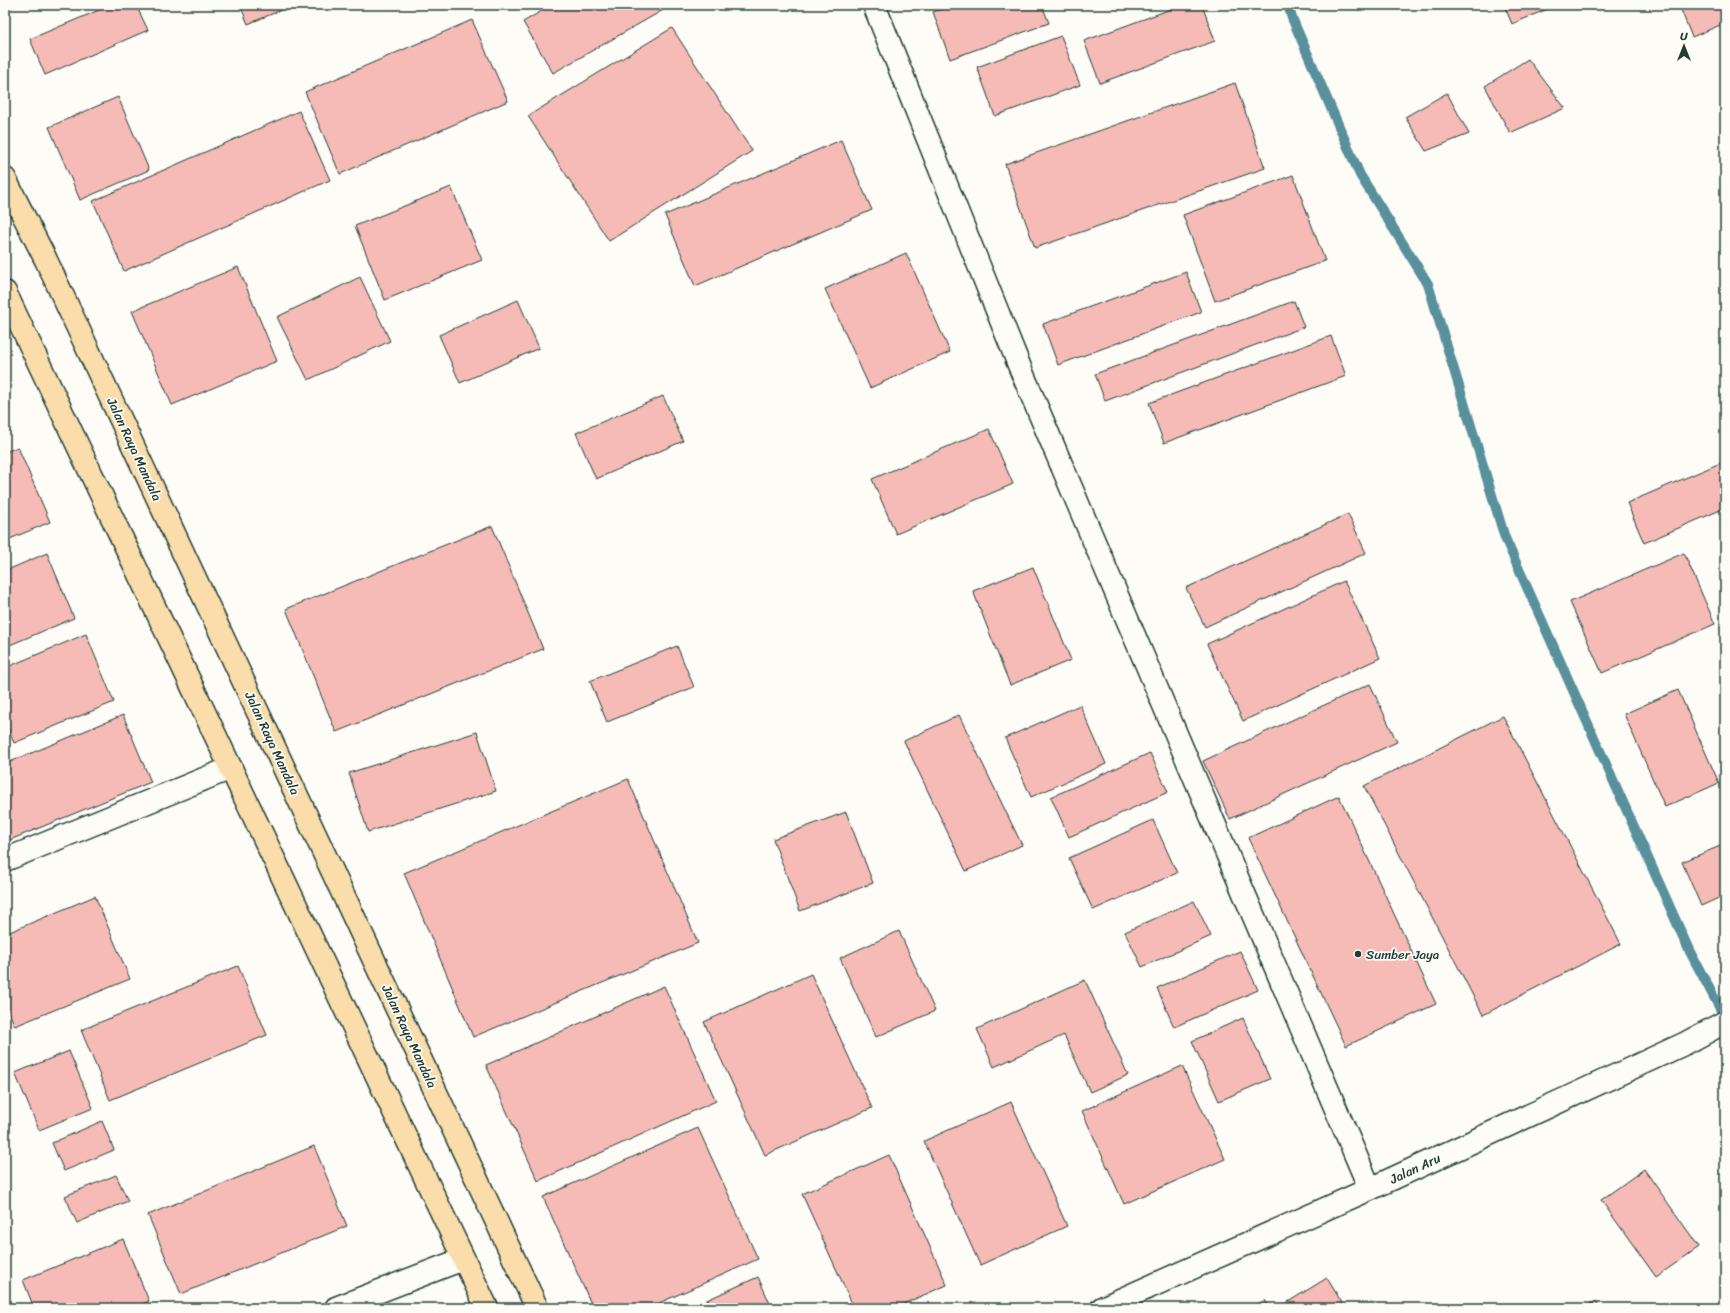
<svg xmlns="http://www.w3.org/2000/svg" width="1730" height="1313" viewBox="0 0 1730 1313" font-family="Sriracha,sans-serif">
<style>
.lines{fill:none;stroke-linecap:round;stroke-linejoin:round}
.stream{stroke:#58909b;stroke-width:10}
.building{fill:#f7bbb7;stroke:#1f3d34}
.street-casing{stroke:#1f3d34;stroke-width:25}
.secondary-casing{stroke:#1f3d34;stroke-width:25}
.highway-casing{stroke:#1f3d34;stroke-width:25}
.street{stroke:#fdfcf7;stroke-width:22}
.secondary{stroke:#fdfcf7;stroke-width:22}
.highway{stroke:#faddab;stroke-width:22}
.poi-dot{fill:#1f3d34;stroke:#fdfcf7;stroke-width:1.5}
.labels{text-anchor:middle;stroke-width:3.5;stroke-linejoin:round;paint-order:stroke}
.street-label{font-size:13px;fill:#1f3d34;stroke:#fdfcf7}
.poi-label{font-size:13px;fill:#1f3d34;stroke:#fdfcf7;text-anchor:start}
</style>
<rect width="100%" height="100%" fill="#fdfcf7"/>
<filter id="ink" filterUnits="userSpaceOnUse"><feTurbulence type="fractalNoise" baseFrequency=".025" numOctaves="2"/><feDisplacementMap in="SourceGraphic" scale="8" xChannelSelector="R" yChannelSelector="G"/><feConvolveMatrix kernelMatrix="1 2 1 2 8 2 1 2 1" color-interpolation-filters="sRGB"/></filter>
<g filter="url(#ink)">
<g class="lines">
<path class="stream" d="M1288,5l4,13 68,157 68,109 77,254 184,412 36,68"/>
</g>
<path class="building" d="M111,5h25l12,25 -103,45 -15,-36z
M240,5h53l-45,19z
M552,5h120l-119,68 -30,-51z
M953,5h89l7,18 -99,36 -17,-47z
M1182,5h20l13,36 -115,42 -16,-42z
M1504,5h53l-45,19z
M1679,5h46v18l-33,14z
M472,20l36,81 -168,73 -35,-82z
M672,28l80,123 -143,90 -81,-125z
M1061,36l19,49 -85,31 -18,-49z
M1528,59l37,49 -55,25 -25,-47z
M1235,83l30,85 -230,80 -30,-84z
M1447,93l22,41 -43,17 -21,-34z
M118,97l31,73 -69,30 -31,-73z
M299,111l31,69 -206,91 -31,-70z
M841,140l31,70 -177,76 -30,-71z
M1293,175l32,86 -110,40 -32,-86z
M451,187l31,73 -97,40 -30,-74z
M906,253l44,99 -80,36 -45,-99z
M238,267l39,94 -105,44 -40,-94z
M1186,272l15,40 -143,53 -15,-41z
M360,277l30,64 -82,39 -31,-63z
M518,300l21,48 -79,35 -21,-48z
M1294,301l10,26 -199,74 -10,-27z
M1331,336l15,40 -182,67 -15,-40z
M663,396l20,45 -87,38 -20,-46z
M989,429l24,55 -117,50 -24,-55z
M18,447l32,75 -45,19v-89z
M1725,461v47l-81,35 -17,-40z
M1348,514l18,39 -161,74 -19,-39z
M492,526l51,123 -207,83 -50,-123z
M47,553l27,65 -69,29v-76z
M1684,553l31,71 -113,49 -32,-71z
M1033,567l38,93 -61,25 -37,-94z
M1344,581l36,77 -137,63 -36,-77z
M86,634l28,68 -100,41 -9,-22v-53z
M677,646l17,41 -87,35 -17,-41z
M1370,684l27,58 -167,77 -27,-58z
M1678,690l41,93 -54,24 -41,-93z
M1080,705l26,59 -75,33 -26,-59z
M123,715l28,67 -146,60v-78z
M959,715l63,130 -56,26 -62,-130z
M1503,716l118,228 -138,71 -119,-229z
M477,732l19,59 -128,41 -19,-59z
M1150,753l18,39 -99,45 -18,-40z
M628,779l70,164 -225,94 -69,-164z
M1339,796l97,208 -90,42 -98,-208z
M846,812l27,71 -73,28 -27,-72z
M1153,820l24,53 -84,37 -24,-52z
M1725,844v51l-24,11 -19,-44z
M95,896l35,83 -115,47 -10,-23v-69z
M1194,901l17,35 -69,31 -17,-35z
M899,931l36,80 -59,26 -36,-79z
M1240,951l18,39 -84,37 -17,-39z
M238,966l29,69 -157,65 -29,-70z
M811,974l61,134 -107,47 -61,-133z
M1085,980l43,95 -38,17 -26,-57 -70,32 -17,-38z
M664,986l52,115 -178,80 -52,-116z
M1243,1018l27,61 -51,22 -27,-60z
M69,1051l24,57 -54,22 -24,-57z
M1182,1066l43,93 -101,45 -42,-93z
M1011,1102l56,124 -87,39 -56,-124z
M102,1121l12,29 -50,21 -12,-28z
M698,1128l60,131 -110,49h-55l-50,-111z
M314,1146l33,80 -166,68 -33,-79z
M889,1155l58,130 -53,23h-40l-52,-114z
M1644,1169l55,78 -43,30 -55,-77z
M116,1175l12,26 -51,22 -12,-27z
M123,1239l26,62 -16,7h-99l-11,-28z
M758,1277l14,31h-83z
M1327,1278l18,30h-61l-1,-3z
M1265,1300l5,8h-20z
M1595,1301l5,7h-17z"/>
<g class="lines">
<g class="street-casing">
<path id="street" d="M874,5l147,365 349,819
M5,860l226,-92
M336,1308l127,-49"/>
</g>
<g class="secondary-casing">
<path id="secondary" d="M1102,1308l268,-119 316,-146 39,-21"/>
</g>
<g class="highway-casing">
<path id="highway" d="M5,179l41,81 491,1048
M5,292l482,1016"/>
</g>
<use href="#street" class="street"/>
<use href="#secondary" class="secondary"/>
<use href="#highway" class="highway"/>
</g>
</g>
<circle class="poi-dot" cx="1358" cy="954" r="4"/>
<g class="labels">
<g class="street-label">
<text transform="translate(135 449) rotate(65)" y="5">Jalan Raya Mandala</text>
<text transform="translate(273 743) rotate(65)" y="5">Jalan Raya Mandala</text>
<text transform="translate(410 1036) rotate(65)" y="5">Jalan Raya Mandala</text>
<text transform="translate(1415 1168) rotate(-25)" y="5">Jalan Aru</text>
</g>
<g class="poi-label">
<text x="1366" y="959">Sumber Jaya</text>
</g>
</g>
<rect width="1730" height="1313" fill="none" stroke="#fdfcf7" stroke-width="20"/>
<rect x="10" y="10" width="1710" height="1293" fill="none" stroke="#1f3d34" stroke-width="1.5" filter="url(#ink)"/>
<g transform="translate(1684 46)" stroke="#fdfcf7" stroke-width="3" paint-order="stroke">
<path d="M0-3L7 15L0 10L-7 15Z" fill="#1f3d34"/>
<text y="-6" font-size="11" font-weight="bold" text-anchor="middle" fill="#1f3d34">U</text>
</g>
</svg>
